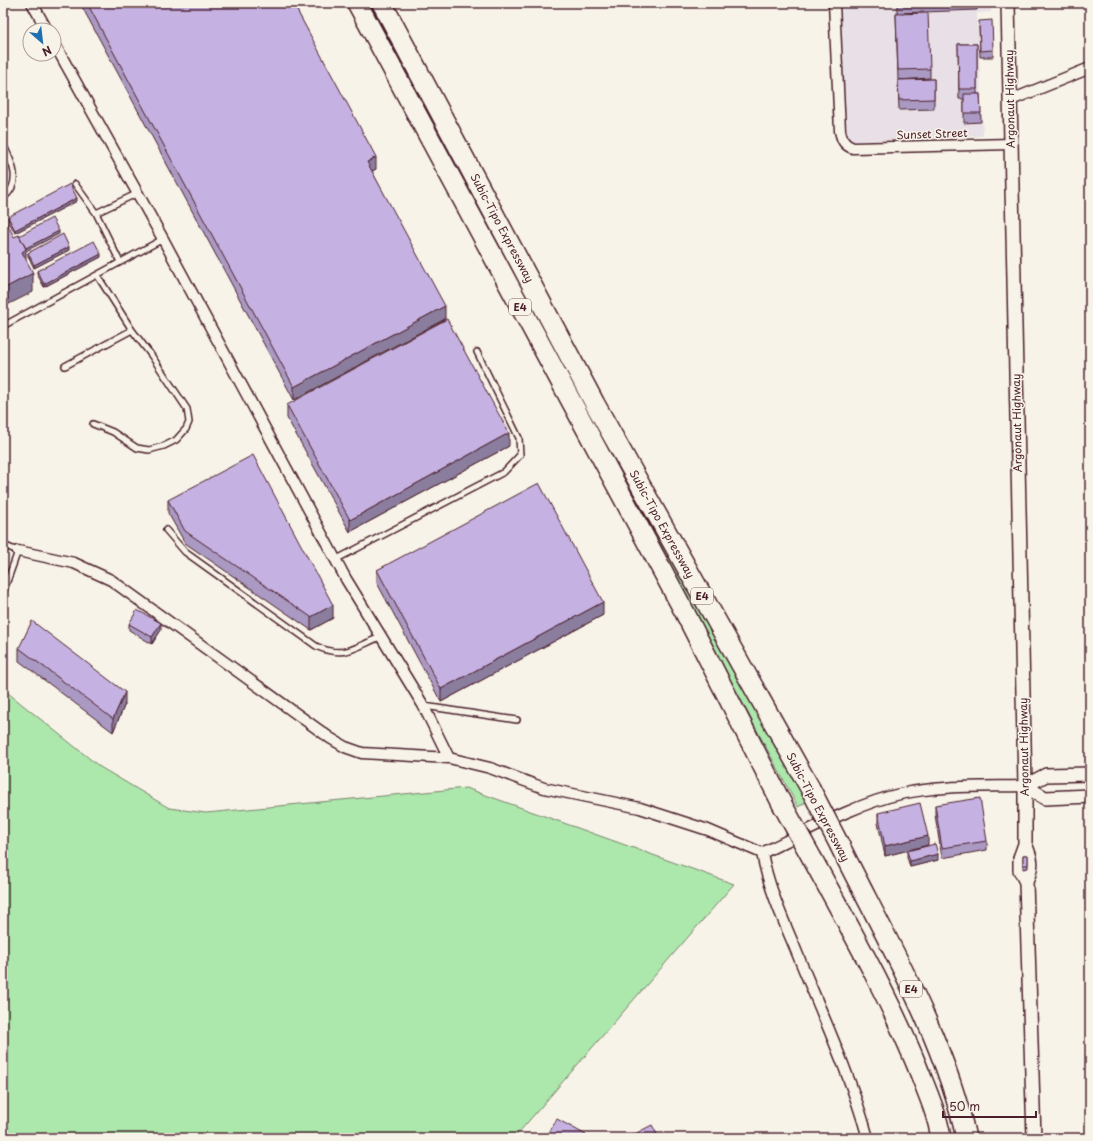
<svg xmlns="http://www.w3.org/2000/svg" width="1093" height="1141" viewBox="0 0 1093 1141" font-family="'Playpen Sans',sans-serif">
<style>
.built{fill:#e8e0e6}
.green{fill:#ace7ac;stroke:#7b836c}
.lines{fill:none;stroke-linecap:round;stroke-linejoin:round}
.service-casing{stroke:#4a1f2b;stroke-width:8}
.minor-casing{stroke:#4a1f2b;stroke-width:13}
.tertiary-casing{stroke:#4a1f2b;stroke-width:16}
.motorway-casing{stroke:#4a1f2b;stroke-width:22}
.service{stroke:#f7f3e8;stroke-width:5}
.minor{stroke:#f7f3e8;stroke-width:10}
.tertiary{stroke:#f7f3e8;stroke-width:13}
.motorway{stroke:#f7f3e8;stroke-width:19}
.motorway-bridge-casing{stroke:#4a1f2b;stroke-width:22;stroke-linecap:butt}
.motorway-bridge{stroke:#f7f3e8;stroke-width:19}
.wall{fill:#aa99c2;stroke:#4a1f2b}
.shaded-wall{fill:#8b7d9e;stroke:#4a1f2b}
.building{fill:#c6b2e2;stroke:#4a1f2b}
.labels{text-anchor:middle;stroke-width:3;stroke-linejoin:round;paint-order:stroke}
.shield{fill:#f7f3e8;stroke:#7e5f64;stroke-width:1}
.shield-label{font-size:10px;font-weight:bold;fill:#4a1f2b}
.street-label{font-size:11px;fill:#4a1f2b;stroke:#f7f3e8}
</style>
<rect width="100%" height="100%" fill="#f7f3e8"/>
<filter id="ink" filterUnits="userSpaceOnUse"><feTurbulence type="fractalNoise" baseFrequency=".025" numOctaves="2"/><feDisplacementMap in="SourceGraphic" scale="8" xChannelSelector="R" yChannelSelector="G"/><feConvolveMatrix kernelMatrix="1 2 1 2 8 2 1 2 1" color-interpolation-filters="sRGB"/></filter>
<g filter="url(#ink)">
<path class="built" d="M841,3h149l1,9 -14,1 6,123 -137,6z"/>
<path class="green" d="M367,3h8l308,578 123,221 -8,5z
M3,689l97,78 69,41 37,5 260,-25 268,96 -220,254h-511z"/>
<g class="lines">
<g class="service-casing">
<path id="service" d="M3,144c9,18 20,39 0,54
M75,184l21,29 24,49
M96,213l42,-20
M3,326l160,-87
M65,366l67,-36
M93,424l20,8 24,16 12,2 15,-4 12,-6 10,-11 3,-7 -2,-13 -36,-54 -19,-25 -35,-55
M166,530l19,22 131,94c27,13 38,2 64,-9
M3,545l15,6 -15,42
M335,560l169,-88 16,-17 -1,-17 -42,-86
M424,706l93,14"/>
</g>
<g class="minor-casing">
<path id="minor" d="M32,3l15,27
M834,3l6,128c2,9 4,14 13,17l158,-4
M54,43l109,196 183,340 77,126 26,53
M1011,100l79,-32
M18,551l56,12 37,17 219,158 15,9 17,6 87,5 41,10 54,20 96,20 68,22 54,23c42,-20 93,-49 138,-59 40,-9 83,-7 125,-8
M762,853c6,33 20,64 33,95 25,62 55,125 73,190"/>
</g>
<g class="tertiary-casing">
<path id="tertiary" d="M1008,3l17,783v58l-5,14v12l6,12
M1025,786l20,12 45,-2
M1025,786l21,-11 44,-1
M1025,844c7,16 8,21 1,38l8,256"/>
</g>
<g class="motorway-casing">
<path id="motorway" d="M357,3l327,608 98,193
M382,3l213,401 215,384
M840,846c45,91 105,192 126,292
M813,860c37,68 75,135 104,206 9,23 20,47 24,72"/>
</g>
<use href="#service" class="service"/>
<use href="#minor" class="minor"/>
<use href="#tertiary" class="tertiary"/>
<use href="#motorway" class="motorway"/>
<g class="motorway-bridge-casing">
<path id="motorway-bridge" d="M810,788l30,58
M782,804l31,56"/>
</g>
<use href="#motorway-bridge" class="motorway-bridge"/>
</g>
<path class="wall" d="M80,3h213l83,166 -4,2 73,148 -151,81z
M897,3h80v7l-80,3z
M896,14l34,55v9l-32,2z
M979,27l14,23v7h-13z
M958,44h19v50h3l1,28 -17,1v-24h-5z
M934,79v30l-35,1 -1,-30z
M77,201l-62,32 -7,-13v-3z
M69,250l-35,18 -6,-12v-3z
M101,257l-57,30 -7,-13v-3z
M287,405l222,41 -159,86 -63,-114z
M168,500l165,118 -22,12 -126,-87 -17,-30z
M377,570l226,45 -162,87 -64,-119z
M129,624l32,6 -9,14 -23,-14z
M19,648l106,56 -12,28 -94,-71z
M935,805l52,36v9l-45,8 -7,-43z
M878,813l50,32 -43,11 -7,-33z
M907,851l31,9 -28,7 -3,-10z
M1023,855h5v13l-5,1z"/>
<path class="shaded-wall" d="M376,157v12l-9,5v-12z
M77,198v3l-62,32v-3z
M59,231v3l-33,17v17l-4,-16 2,-3z
M69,247v3l-35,18v-3z
M101,254v3l-57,30v-3z
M33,273v19l-30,15v-18z
M445,306v13l-151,81v-13z
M509,433v13l-159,86v-12z
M603,602v13l-162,87v-13z
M333,605v13l-22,12v-13z
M161,623v7l-9,14v-7z
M125,692v12l-12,28v-13z
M928,836v9l-43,11v-10z
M938,854v6l-28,7v-6z"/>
<path class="building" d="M87,3h206l83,154 -9,5 78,144 -151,81z
M928,13l2,56 -32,1 -2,-56z
M992,20l1,30 -13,1 -1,-30z
M958,44h19v45h-18z
M934,79v20l-35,1 -1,-20z
M964,94h16l1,19h-17z
M70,184l7,14 -62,32 -7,-13z
M3,215l11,22 5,-2 7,14 -4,3 11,21 -30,16z
M52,218l7,13 -33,17 -7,-12z
M63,234l6,13 -35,18 -6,-12z
M94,241l7,13 -57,30 -7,-13z
M447,319l62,114 -159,87 -63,-115z
M253,455l80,150 -22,12 -126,-86 -17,-31z
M539,483l64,119 -162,87 -64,-119z
M137,610l24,13 -9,14 -23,-13z
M32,621l93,71 -12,27 -94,-71z
M980,798l7,43 -45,7 -7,-43z
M920,803l8,33 -43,10 -7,-33z
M935,844l3,10 -28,7 -3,-10z
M1023,855h5v10h-5z
M557,1119l29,16 -2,3h-38z
M652,1125l7,13h-32z"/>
</g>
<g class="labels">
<g class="shield">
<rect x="509" y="299" width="22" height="16" rx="3"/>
<rect x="691" y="588" width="22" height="16" rx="3"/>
<rect x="900" y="981" width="22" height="16" rx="3"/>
</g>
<g class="shield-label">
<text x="520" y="311">E4</text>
<text x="702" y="600">E4</text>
<text x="911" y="993">E4</text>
</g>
<g class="street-label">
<text transform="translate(1010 99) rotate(-91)" y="4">Argonaut Highway</text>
<text transform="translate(932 134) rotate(-2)" y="4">Sunset Street</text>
<text transform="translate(502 228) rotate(62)" y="4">Subic-Tipo Expressway</text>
<text transform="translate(1017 423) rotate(-91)" y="4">Argonaut Highway</text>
<text transform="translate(662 524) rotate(61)" y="4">Subic-Tipo Expressway</text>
<text transform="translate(1024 747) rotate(-91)" y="4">Argonaut Highway</text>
<text transform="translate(818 807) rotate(62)" y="4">Subic-Tipo Expressway</text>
</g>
</g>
<rect width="1093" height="1141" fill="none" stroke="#f7f3e8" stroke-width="16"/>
<rect x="8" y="8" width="1077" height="1125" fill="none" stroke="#4a1f2b" stroke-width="1.5" filter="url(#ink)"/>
<g transform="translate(42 42) rotate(152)"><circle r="19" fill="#f7f3e8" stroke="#b29e9c"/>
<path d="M0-3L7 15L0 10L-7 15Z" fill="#1f6fb2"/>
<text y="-6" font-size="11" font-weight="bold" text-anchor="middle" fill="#4a1f2b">N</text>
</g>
<path d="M943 1111v6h93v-6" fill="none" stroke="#4a1f2b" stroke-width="2"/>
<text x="949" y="1111" font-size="12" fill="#4a1f2b" stroke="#f7f3e8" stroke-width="3" paint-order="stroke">50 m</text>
</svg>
